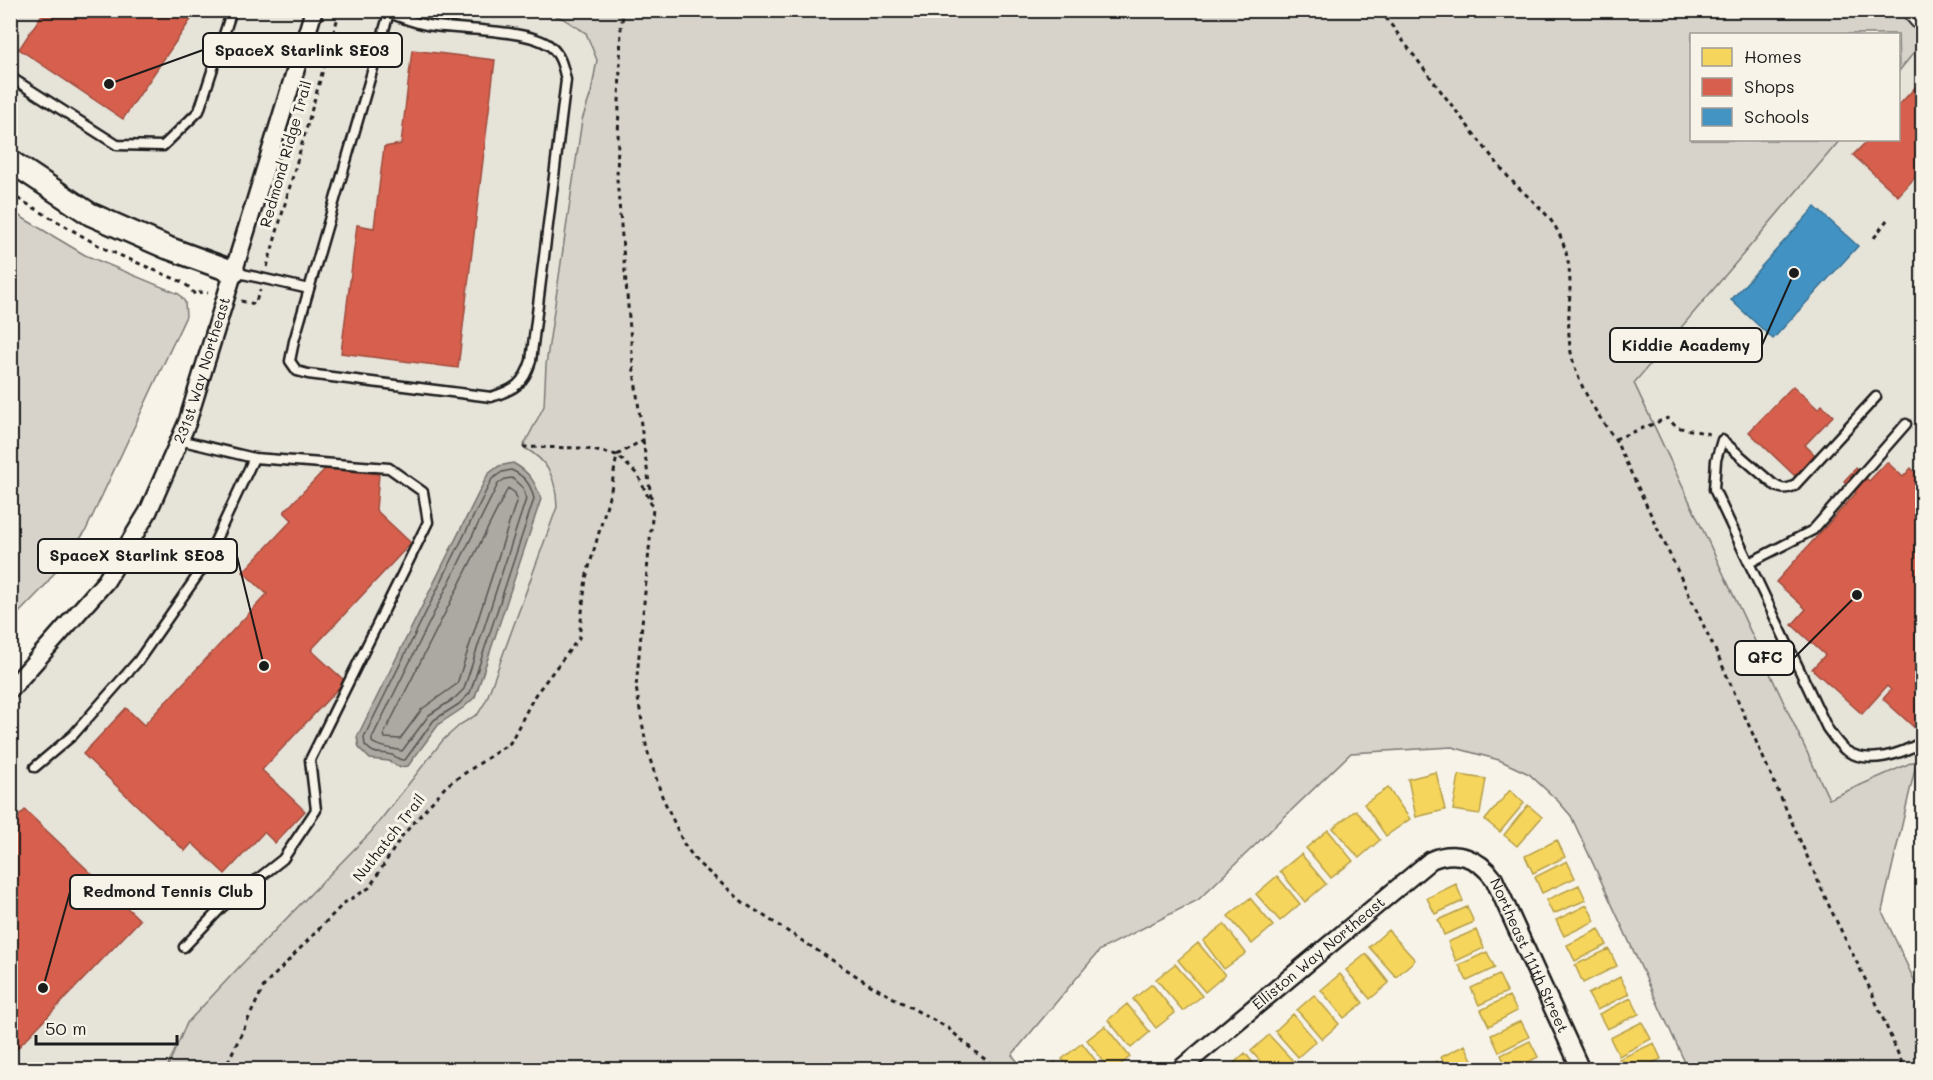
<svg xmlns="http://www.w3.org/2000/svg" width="1933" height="1080" viewBox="0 0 1933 1080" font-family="Mali,sans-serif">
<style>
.built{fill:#e6e3d9}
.green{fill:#d7d3cb;stroke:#7a7874;stroke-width:1.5}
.water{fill:#aca9a2;stroke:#72716c;stroke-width:1.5}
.homes{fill:#f6d55c;stroke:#b59e49;stroke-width:1.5}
.shops{fill:#d6604d;stroke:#9e4c3e;stroke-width:1.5}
.schools{fill:#4393c3;stroke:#376f91;stroke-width:1.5}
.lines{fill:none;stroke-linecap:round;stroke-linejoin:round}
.shore{stroke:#565452;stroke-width:1.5}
.service-casing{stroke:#1c1c1c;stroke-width:13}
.minor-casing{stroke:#1c1c1c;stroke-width:21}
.tertiary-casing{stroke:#1c1c1c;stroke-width:26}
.secondary-casing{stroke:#1c1c1c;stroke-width:28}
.path{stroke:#1c1c1c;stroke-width:3;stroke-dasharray:4.5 4.5;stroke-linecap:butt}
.service{stroke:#f7f3e8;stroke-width:8}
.minor{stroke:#f7f3e8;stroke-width:16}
.tertiary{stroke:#f7f3e8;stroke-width:21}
.secondary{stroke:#f7f3e8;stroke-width:24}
.labels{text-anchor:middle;stroke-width:6;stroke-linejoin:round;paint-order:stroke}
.street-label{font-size:15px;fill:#1c1c1c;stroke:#f7f3e8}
.leader{fill:none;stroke:#1c1c1c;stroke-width:2}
.callout-dot{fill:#1c1c1c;stroke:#f7f3e8;stroke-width:2}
.callout{fill:#f7f3e8;stroke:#1c1c1c;stroke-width:2}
.callout-label{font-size:16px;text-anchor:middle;font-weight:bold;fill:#1c1c1c}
</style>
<rect width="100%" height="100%" fill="#f7f3e8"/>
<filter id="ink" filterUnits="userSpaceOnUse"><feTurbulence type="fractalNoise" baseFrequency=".0167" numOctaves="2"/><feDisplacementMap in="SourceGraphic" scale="12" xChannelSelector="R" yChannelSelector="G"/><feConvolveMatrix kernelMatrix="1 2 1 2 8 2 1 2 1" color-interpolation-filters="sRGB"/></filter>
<g filter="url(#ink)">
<path class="built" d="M10,11h533l21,8 22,14 11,27 -6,33 -9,27 -36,245 -3,41 -13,25 8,24 12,16 6,19 1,17 -71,194 -8,13 -17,10 -18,16 -72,92 -184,191 -21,46h-155v-379l50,-56 86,-122 87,-239 -66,-25 -157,-87z
M1921,44l1,712 -93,43 -195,-416 206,-243h58l1,-69z"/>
<path class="green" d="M543,11h1371l7,33 -22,27 -1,-37h-206v106h148l-206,243 195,416 88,-39 -35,151 40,86v72h-234l-117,-253 -13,-15 -29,-27 -30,-14 -47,-13 -101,6 -153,147 -98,50 -88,105 12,14 -858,1 21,-47 54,-58 130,-133 72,-92 18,-16 17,-10 8,-13 71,-194c-1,-29 -8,-46 -34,-60l21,-41 2,-41 36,-245 9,-27 6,-33 -11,-27 -22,-14z
M11,211l74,44 94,39 6,8 1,14 -101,216 -42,56 -32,33z"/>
<path class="water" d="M513,463c16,9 22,18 28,36l-66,198 -12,11 -24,16 -31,42 -9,1 -10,-6 -19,-2 -11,-11 -2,-11 131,-263 11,-8z"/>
<path class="homes" d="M1436,772l9,38 -29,7 -8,-38z
M1459,775l27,4 -6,35 -27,-4z
M1388,788l22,31 -24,17 -22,-32z
M1510,790l14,13 -24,29 -15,-12z
M1528,805l14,12 -25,29 -13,-11z
M1356,810l24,30 -21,18 -26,-30z
M1328,830l25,31 -22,17 -25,-30z
M1557,840l8,17 -32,16 -8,-17z
M1301,854l25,30 -21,18 -25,-31z
M1567,861l8,17 -33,15 -7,-16z
M1277,876l23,28 -20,17 -24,-27z
M1456,884l7,17 -28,13 -8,-16z
M1579,885l7,15 -33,14 -7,-14z
M1250,898l23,28 -21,18 -24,-28z
M1587,905l8,16 -31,15 -8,-16z
M1467,907l7,15 -30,13 -6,-15z
M1224,924l22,29 -22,16 -21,-28z
M1599,929l8,16 -32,16 -8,-16z
M1388,930l27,30 -19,17 -27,-30z
M1476,930l8,18 -28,13 -8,-19z
M1198,943l27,32 -20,17 -27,-32z
M1609,949l8,17 -34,17 -8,-18z
M1487,952l8,16 -28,13 -8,-16z
M1366,954l23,29 -19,16 -24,-29z
M1175,964l27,32 -19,15 -27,-32z
M1340,974l23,29 -19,15 -23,-28z
M1499,975l8,17 -28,13 -8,-17z
M1620,977l9,17 -32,16 -9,-16z
M1152,984l23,29 -19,15 -23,-29z
M1314,995l25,29 -17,15 -25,-29z
M1509,996l8,15 -28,15 -8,-16z
M1631,998l8,16 -32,15 -8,-15z
M1127,1004l23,28 -19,16 -23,-28z
M1293,1014l23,27 -18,16 -23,-26z
M1521,1021l8,16 -30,15 -8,-17z
M1642,1022l9,17 -32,17 -9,-18z
M1105,1026l25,31 -16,13h-4l-23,-30z
M1269,1035l25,27 -8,8h-18l-17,-19z
M1530,1041l8,16 -25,13h-5l-7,-15z
M1082,1043l21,27h-32l-9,-11z
M1654,1043l7,16 -23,11h-14l-5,-11z
M1465,1045l12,25h-30l-6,-13z
M1245,1053l14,17h-33z
M1437,1061l4,9h-21z
M1055,1062l7,8h-16z"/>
<path class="shops" d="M45,10h149l2,2 -73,107 -104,-70z
M412,50l83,10 -37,308 -117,-15 16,-128 17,3 10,-81 17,-3z
M1922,80v90l-24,26 -45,-41 15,-15h30v-34z
M1793,386l25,23 4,-4 11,11 -28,29 11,11 -20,21 -47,-45z
M1887,462l16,15 8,-9 11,11v247l-4,5 -35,-32 8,-9 -4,-4 -25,28 -50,-45 13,-14 -33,-30 14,-16 -30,-27 80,-89 -12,-12 12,-13 13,13z
M325,469l54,5 -3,36 35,33 -100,107 34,31 -83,89 43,41 -30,32 -11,-11 -39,42 -33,-31 -7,8 -102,-97 43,-46 18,17 123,-131 -24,-22 49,-52 -8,-8z
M25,810l115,110 -130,136v-231z"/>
<path class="schools" d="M1815,207l43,39 -85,93 -42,-39z"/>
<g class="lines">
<path class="shore" d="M511,470c14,6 20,15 23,29l-64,194 -11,11 -25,16 -29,40c-7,1 -7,-3 -13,-5 -14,-4 -16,2 -27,-10l-1,-8 128,-258 10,-7z
M512,478l11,10 3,11 -62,190 -9,9 -26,17 -27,36c-7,-2 -25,-4 -30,-9v-4l126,-254 7,-5z
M508,488l7,5 2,6 -60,185 -35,25 -22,30 -15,-1 -1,-4z"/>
<g class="service-casing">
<path id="service" d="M382,10c15,6 29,12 45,15 29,5 102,4 123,21 11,9 13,21 16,34l-35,281c-7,23 -17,29 -40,36l-183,-23 -11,-3 -7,-10 4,-20 95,-328
M10,77l107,68 46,1 36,-35 33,-101
M234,272l75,17
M1876,397l-82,89c-9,4 -13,3 -21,-2l-51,-44 -6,20 -2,29 113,239c5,7 11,16 18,22 23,16 56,4 77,-8
M1749,563l64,-33 93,-106
M35,767l38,-32 65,-74 64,-92 52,-111 -75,-18
M184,947l37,-39 62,-49 33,-49 -6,-50 118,-238 -5,-30 -34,-24 -135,-10"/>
</g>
<g class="minor-casing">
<g id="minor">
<path id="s1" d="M10,690l96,-109 42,-69 39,-89 127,-413"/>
<path id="s2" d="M1179,1070l252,-210c25,-11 48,-2 63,19l87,191"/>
</g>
</g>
<g class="tertiary-casing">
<path id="tertiary" d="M10,161l80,53 78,34 66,24"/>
</g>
<g class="secondary-casing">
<path id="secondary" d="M1915,10l7,8"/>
</g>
<path class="path" d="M1380,10c41,55 82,110 125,163 21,26 48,38 59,73 11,32 3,59 5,90 2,39 24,73 46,103l104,219 111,250 42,85 33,77
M10,194l93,54 79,34 8,6 5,7 6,-3 7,1
M1874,238l13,-18
M267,267l73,-257
M241,301l14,3 5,-14
M1615,439l53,-21 8,9 34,7
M643,440l9,64
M523,447l59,1 35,7 21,20 15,33 -17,179 11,63 15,46 22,48 13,18 47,41 128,83 76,42 27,24 25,18
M617,455l26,-15 -10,-76 -16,-185 4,-152 3,-17
M224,1070l40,-84 80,-83 25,-15 33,-52 45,-51 63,-42 25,-48 44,-57 7,-60 25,-88 6,-35"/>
<use href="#service" class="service"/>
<use href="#minor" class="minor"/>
<use href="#tertiary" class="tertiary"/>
<use href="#secondary" class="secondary"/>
</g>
</g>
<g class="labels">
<g class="street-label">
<text transform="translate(286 154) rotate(-74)" y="5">Redmond Ridge Trail</text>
<text dy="5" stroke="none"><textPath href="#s1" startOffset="378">231st Way Northeast</textPath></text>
<text transform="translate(389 838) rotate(-52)" y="5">Nuthatch Trail</text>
<text dy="5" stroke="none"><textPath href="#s2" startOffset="182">Elliston Way Northeast</textPath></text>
<text dy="5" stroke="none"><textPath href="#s2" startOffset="484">Northeast 111th Street</textPath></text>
</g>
</g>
<path class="leader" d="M109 84L203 50M1794 273L1762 345M264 666L237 556M1857 595L1794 658M43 988L70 892"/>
<g class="callout-dot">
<circle cx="109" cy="84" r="6"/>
<circle cx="1794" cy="273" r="6"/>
<circle cx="264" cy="666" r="6"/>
<circle cx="1857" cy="595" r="6"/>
<circle cx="43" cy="988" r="6"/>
</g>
<g class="callout">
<rect x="203" y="33" width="199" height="34" rx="6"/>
<rect x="1610" y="328" width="152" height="34" rx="6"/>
<rect x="38" y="539" width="199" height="34" rx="6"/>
<rect x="1735" y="641" width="59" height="34" rx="6"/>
<rect x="70" y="875" width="195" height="34" rx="6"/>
</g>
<g class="callout-label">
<text x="302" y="56">SpaceX Starlink SE03</text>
<text x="1686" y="351">Kiddie Academy</text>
<text x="137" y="561">SpaceX Starlink SE08</text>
<text x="1765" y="663">QFC</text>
<text x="168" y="897">Redmond Tennis Club</text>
</g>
<rect width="1933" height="1080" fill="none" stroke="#f7f3e8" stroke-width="36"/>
<rect x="18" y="18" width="1897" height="1044" fill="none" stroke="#1c1c1c" stroke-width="2" filter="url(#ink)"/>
<rect x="1690" y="33" width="210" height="108" fill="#f7f3e8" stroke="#9f9d96" stroke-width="1.5"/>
<rect x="1702" y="48" width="30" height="18" fill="#f6d55c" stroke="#9f9d96" stroke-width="1.5"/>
<text x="1744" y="63" font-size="18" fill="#1c1c1c">Homes</text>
<rect x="1702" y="78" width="30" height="18" fill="#d6604d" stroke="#9f9d96" stroke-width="1.5"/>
<text x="1744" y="93" font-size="18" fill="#1c1c1c">Shops</text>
<rect x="1702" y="108" width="30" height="18" fill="#4393c3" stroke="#9f9d96" stroke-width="1.5"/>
<text x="1744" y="123" font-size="18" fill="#1c1c1c">Schools</text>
<path d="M36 1035v9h141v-9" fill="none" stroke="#1c1c1c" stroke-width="3"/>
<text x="45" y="1035" font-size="18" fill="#1c1c1c" stroke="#f7f3e8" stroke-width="4.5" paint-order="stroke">50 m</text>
</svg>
